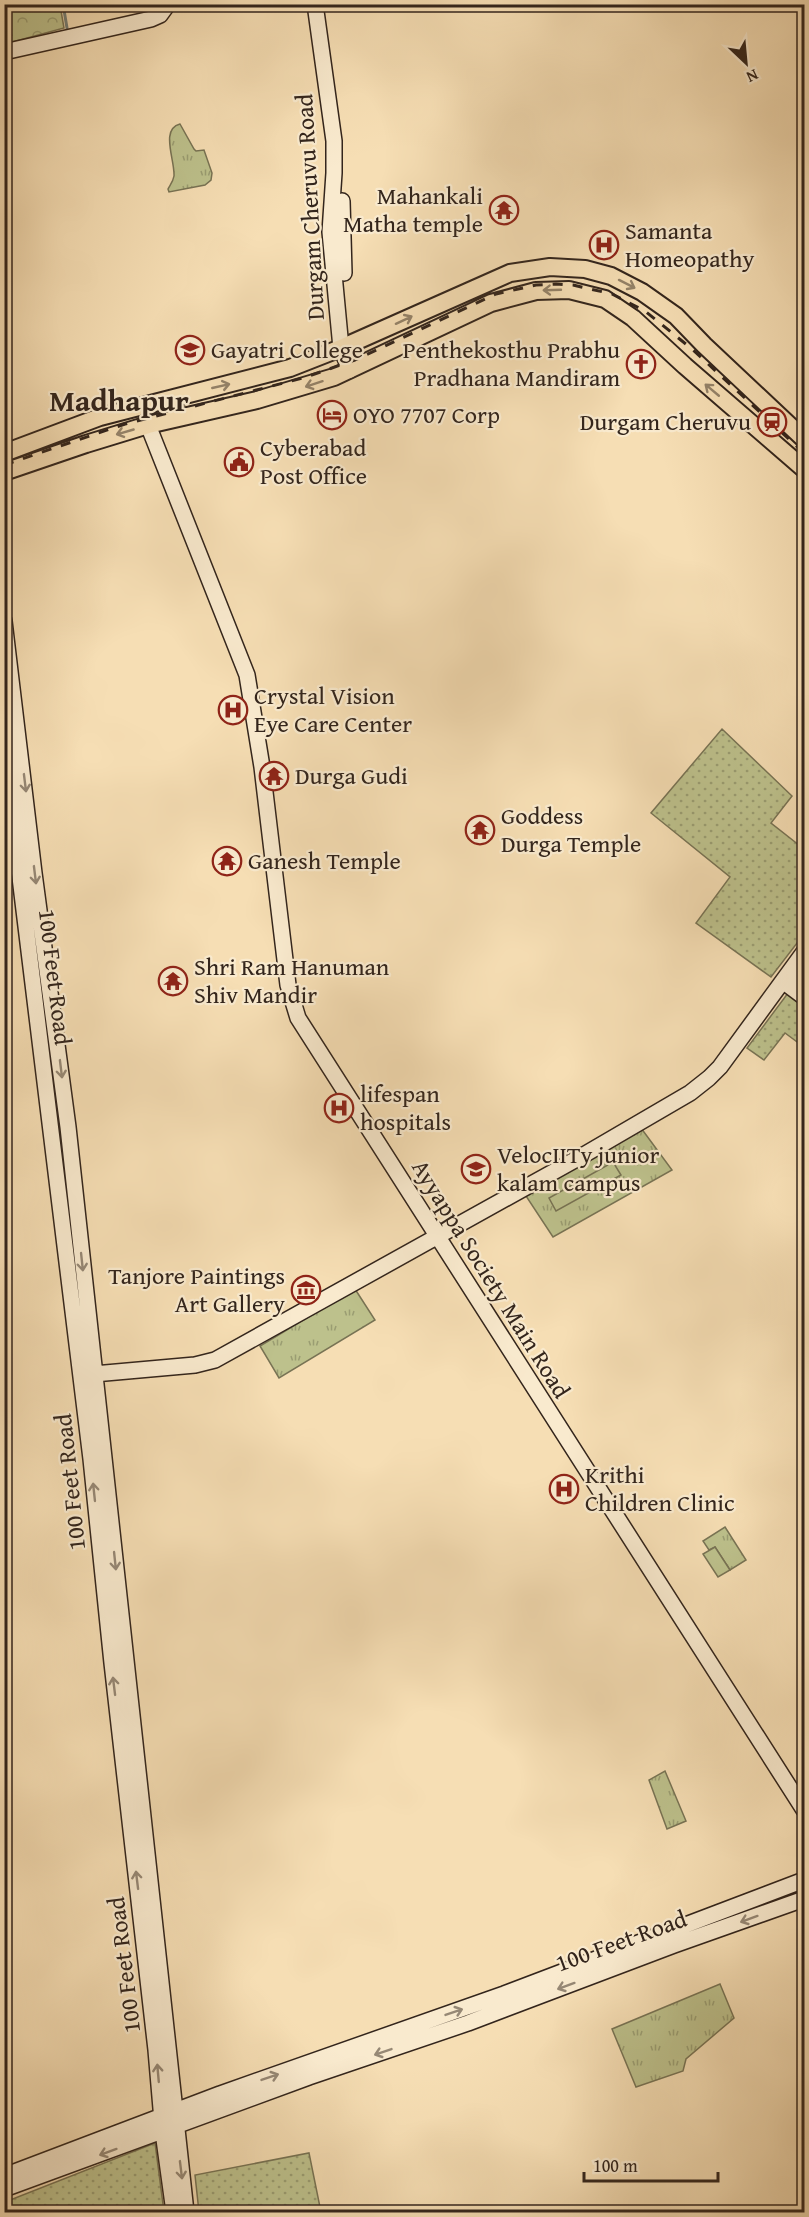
<svg xmlns="http://www.w3.org/2000/svg" width="809" height="2217" viewBox="0 0 809 2217" font-family="'Gentium Book Plus',serif">
<style>
.grass{fill:url(#grass-dots);stroke:#787354;stroke-width:1.5}
.forest{fill:url(#forest-crowns);stroke:#787354;stroke-width:1.5}
.park{fill:url(#park-tufts);stroke:#787354;stroke-width:1.5}
.pitch{fill:#bdc18c;stroke:#787354;stroke-width:1.5}
.lines{fill:none;stroke-linecap:round;stroke-linejoin:round}
.stream{stroke:#747f78;stroke-width:3}
.secondary-casing{stroke:#33251c;stroke-width:18}
.primary-casing{stroke:#33251c;stroke-width:20}
.secondary{stroke:#f9eace;stroke-width:15}
.primary{stroke:#f6deb4;stroke-width:16}
.rail{stroke:#33251c;stroke-width:3;stroke-dasharray:10 10;stroke-linecap:butt}
.oneway{stroke:#948268}
.oneway2{stroke:#968875}
.labels{text-anchor:middle;stroke-width:4.5;stroke-linejoin:round;paint-order:stroke}
.poi-label{font-size:24px;fill:#33251c;stroke:#f9eace;text-anchor:start}
.street-label{font-size:24px;fill:#33251c;stroke:#f9eace}
.district-label{font-size:30px;font-weight:bold;fill:#33251c;stroke:#f9eace}
</style>
<defs>
<pattern id="grass-dots" width="8" height="8" patternUnits="userSpaceOnUse" patternTransform="scale(1.5)"><rect width="8" height="8" fill="#bdc18c"/><path d="M2 2h.1M6 6h.1" fill="none" stroke="#9a9d72" stroke-width="1.8" stroke-linecap="round"/></pattern>
<pattern id="forest-crowns" width="20" height="18" patternUnits="userSpaceOnUse" patternTransform="scale(1.5)"><rect width="20" height="18" fill="#bdc18c"/><path d="M2 6a3 3 0 1 1 6 0M12 15a3 3 0 1 1 6 0" fill="none" stroke="#9a9d72"/></pattern>
<pattern id="park-tufts" width="24" height="20" patternUnits="userSpaceOnUse" patternTransform="scale(1.5)"><rect width="24" height="20" fill="#bdc18c"/><path d="M3 7l-1-3M5 7V3M7 7l1-3M15 17l-1-3M17 17v-4M19 17l1-3" fill="none" stroke="#9a9d72"/></pattern>
</defs>
<rect width="100%" height="100%" fill="#f6deb4"/>
<filter id="stains"><feTurbulence type="fractalNoise" baseFrequency=".00333" numOctaves="4"/><feColorMatrix values="0 0 0 0 .2 0 0 0 0 .09 0 0 0 0 .02 0 0 0 .5 -.17"/></filter>
<radialGradient id="worn" r=".72"><stop offset=".6" stop-color="#630" stop-opacity="0"/><stop offset="1" stop-color="#630" stop-opacity=".3"/></radialGradient>
<path class="grass" d="M722,729l70,67 -21,27 33,26v85l-33,43 -75,-54 34,-46 -79,-64z
M791,989l13,10v48l-19,-14 -21,27 -17,-12z
M155,2143l9,69h-159v-10z
M309,2153l12,59h-122l-4,-37z"/>
<path class="forest" d="M4,5h56l4,23 -59,16z"/>
<path class="park" d="M180,124l14,25 2,2 8,-1 8,23 -1,7 -6,5 -36,7 -1,-3c2,-4 5,-7 6,-13 1,-16 -14,-47 6,-52z
M641,1128l31,42 -119,67 -27,-41z
M355,1289l20,31 -96,58 -19,-32z
M725,1527l21,33 -16,10 -15,-23 -6,3 -6,-9z
M665,1771l21,50 -19,8 -18,-49z
M720,1984l14,34 -48,41 -3,12 -47,16 -24,-58z"/>
<path class="pitch" d="M613,1162l8,13 -65,36 -7,-13z
M715,1547l15,23 -12,7 -15,-23z"/>
<g class="lines">
<path class="stream" d="M63,4l4,24"/>
<g class="secondary-casing">
<path id="secondary" d="M315,4l19,137v32l-4,59 11,116 9,22
M4,52l147,-33 9,-4 8,-11
M342,201l2,72
M148,425l99,250 15,92 26,218 10,33 506,792
M4,621l30,252 34,254 118,1085
M4,746l87,713 21,204 44,387 7,82 11,80
M791,972l13,10
M784,982l20,15
M94,1374l101,-9 20,-5 367,-204 108,-63 19,-15 11,-11 84,-115
M4,2176l216,-82 284,-100 300,-114
M4,2189l305,-112 159,-54 206,-78 130,-46"/>
</g>
<g class="primary-casing">
<path id="primary" d="M4,453l96,-36 190,-49 51,-20 169,-75 40,-6 35,2 26,7 31,16 34,24 28,29 100,94
M4,472l82,-28 62,-19 109,-25 77,-23 157,-74 45,-12 33,-1 36,9 28,19 52,48 119,103"/>
</g>
<use href="#secondary" class="secondary"/>
<use href="#primary" class="primary"/>
<path class="rail" d="M4,465l121,-41 178,-46 52,-18 141,-66 40,-9 20,-1 17,1 39,9 33,17 47,38 112,104"/>
</g>
<defs><path id="oneway-shaft" d="M-6 0H5M1.5-3L5.5 0L1.5 3" fill="none" stroke-width="1.6" stroke-linecap="round" stroke-linejoin="round" transform="scale(1.5)"/></defs>
<g class="oneway">
<use href="#oneway-shaft" transform="translate(627 284) rotate(27)"/>
<use href="#oneway-shaft" transform="translate(552 290) rotate(178)"/>
<use href="#oneway-shaft" transform="translate(404 320) rotate(-25)"/>
<use href="#oneway-shaft" transform="translate(314 384) rotate(162)"/>
<use href="#oneway-shaft" transform="translate(221 386) rotate(-13)"/>
<use href="#oneway-shaft" transform="translate(712 390) rotate(-140)"/>
<use href="#oneway-shaft" transform="translate(125 432) rotate(164)"/>
</g>
<g class="oneway2">
<use href="#oneway-shaft" transform="translate(25 783) rotate(83)"/>
<use href="#oneway-shaft" transform="translate(35 875) rotate(83)"/>
<use href="#oneway-shaft" transform="translate(61 1069) rotate(83)"/>
<use href="#oneway-shaft" transform="translate(82 1262) rotate(84)"/>
<use href="#oneway-shaft" transform="translate(94 1492) rotate(-96)"/>
<use href="#oneway-shaft" transform="translate(115 1561) rotate(84)"/>
<use href="#oneway-shaft" transform="translate(114 1686) rotate(-97)"/>
<use href="#oneway-shaft" transform="translate(137 1880) rotate(-97)"/>
<use href="#oneway-shaft" transform="translate(749 1919) rotate(160)"/>
<use href="#oneway-shaft" transform="translate(566 1986) rotate(160)"/>
<use href="#oneway-shaft" transform="translate(454 2012) rotate(-19)"/>
<use href="#oneway-shaft" transform="translate(383 2052) rotate(161)"/>
<use href="#oneway-shaft" transform="translate(158 2073) rotate(-95)"/>
<use href="#oneway-shaft" transform="translate(270 2077) rotate(-19)"/>
<use href="#oneway-shaft" transform="translate(108 2152) rotate(160)"/>
<use href="#oneway-shaft" transform="translate(181 2170) rotate(83)"/>
</g>
<defs>
<g id="temple-ring" transform="scale(1.5)"><circle r="9.5" fill="#f9eace" stroke="#8f2418" stroke-width="1.5"/><path d="M0-6L5-2H3V0L6.5 2.5H4V6H1.5V3h-3V6H-4V2.5H-6.5L-3 0V-2H-5Z" fill="#8f2418"/></g>
<g id="hospital-ring" transform="scale(1.5)"><circle r="9.5" fill="#f9eace" stroke="#8f2418" stroke-width="1.5"/><path d="M-5-5h3v3.5h4V-5h3V5h-3V1.5h-4V5h-3Z" fill="#8f2418"/></g>
<g id="university-ring" transform="scale(1.5)"><circle r="9.5" fill="#f9eace" stroke="#8f2418" stroke-width="1.5"/><path d="M0-5L7-2L0 1L-7-2ZM-4 1L0 2.5L4 1V4Q0 6-4 4Z" fill="#8f2418"/></g>
<g id="church-ring" transform="scale(1.5)"><circle r="9.5" fill="#f9eace" stroke="#8f2418" stroke-width="1.5"/><path d="M-1.2-6h2.4v3.5h3.3v2.4h-3.3V6h-2.4V-.1h-3.3v-2.4h3.3Z" fill="#8f2418"/></g>
<g id="hotel-ring" transform="scale(1.5)"><circle r="9.5" fill="#f9eace" stroke="#8f2418" stroke-width="1.5"/><path d="M-6-4.5h1.5V1H6V5H4.5V3h-9V5H-6ZM-4 0a1.8 1.8 0 1 1 3.6 0ZM.5 0V-2.5h3Q6-2.5 6 0Z" fill="#8f2418"/></g>
<g id="station-ring" transform="scale(1.5)"><circle r="9.5" fill="#f9eace" stroke="#8f2418" stroke-width="1.5"/><path d="M-3-6H3Q5-6 5-4V2Q5 4 3 4L4.5 6H3L1.5 4h-3L-3 6H-4.5L-3 4Q-5 4-5 2V-4Q-5-6-3-6ZM-3.5-4v3h7v-3ZM-3.5 1v1.5H-2V1ZM2 1v1.5H3.5V1Z" fill="#8f2418"/></g>
<g id="civic-ring" transform="scale(1.5)"><circle r="9.5" fill="#f9eace" stroke="#8f2418" stroke-width="1.5"/><path d="M-.6-6.5H3V-4.5H.6V-3L4-1V1h2V6H-6V1h2V-1L-.6-3ZM-1.2 2.5V6h2.4V2.5Z" fill="#8f2418"/></g>
<g id="museum-ring" transform="scale(1.5)"><circle r="9.5" fill="#f9eace" stroke="#8f2418" stroke-width="1.5"/><path d="M0-6L6-3V-2H-6V-3ZM-5-1h2V3h-2ZM-1-1h2V3h-2ZM3-1h2V3H3ZM-6 4H6V6H-6Z" fill="#8f2418"/></g>
</defs>
<g fill-rule="evenodd">
<use href="#temple-ring" x="504" y="210"/>
<use href="#hospital-ring" x="604" y="245"/>
<use href="#university-ring" x="190" y="350"/>
<use href="#church-ring" x="641" y="364"/>
<use href="#hotel-ring" x="332" y="415"/>
<use href="#station-ring" x="772" y="422"/>
<use href="#civic-ring" x="239" y="462"/>
<use href="#hospital-ring" x="233" y="710"/>
<use href="#temple-ring" x="274" y="776"/>
<use href="#temple-ring" x="480" y="830"/>
<use href="#temple-ring" x="227" y="861"/>
<use href="#temple-ring" x="173" y="981"/>
<use href="#hospital-ring" x="339" y="1108"/>
<use href="#university-ring" x="476" y="1169"/>
<use href="#museum-ring" x="306" y="1290"/>
<use href="#hospital-ring" x="564" y="1489"/>
</g>
<g class="labels">
<g class="poi-label">
<text x="483" y="204" text-anchor="end">Mahankali<tspan x="483" dy="28">Matha temple</tspan></text>
<text x="625" y="239">Samanta<tspan x="625" dy="28">Homeopathy</tspan></text>
<text x="211" y="358">Gayatri College</text>
<text x="620" y="358" text-anchor="end">Penthekosthu Prabhu<tspan x="620" dy="28">Pradhana Mandiram</tspan></text>
<text x="353" y="423">OYO 7707 Corp</text>
<text x="751" y="430" text-anchor="end">Durgam Cheruvu</text>
<text x="260" y="456">Cyberabad<tspan x="260" dy="28">Post Office</tspan></text>
<text x="254" y="704">Crystal Vision<tspan x="254" dy="28">Eye Care Center</tspan></text>
<text x="295" y="784">Durga Gudi</text>
<text x="501" y="824">Goddess<tspan x="501" dy="28">Durga Temple</tspan></text>
<text x="248" y="869">Ganesh Temple</text>
<text x="194" y="975">Shri Ram Hanuman<tspan x="194" dy="28">Shiv Mandir</tspan></text>
<text x="360" y="1102">lifespan<tspan x="360" dy="28">hospitals</tspan></text>
<text x="497" y="1163">VelocIITy junior<tspan x="497" dy="28">kalam campus</tspan></text>
<text x="285" y="1284" text-anchor="end">Tanjore Paintings<tspan x="285" dy="28">Art Gallery</tspan></text>
<text x="585" y="1483">Krithi<tspan x="585" dy="28">Children Clinic</tspan></text>
</g>
<g class="street-label">
<text transform="translate(310 207) rotate(-93)" y="8">Durgam Cheruvu Road</text>
<text transform="translate(55 977) rotate(83)" y="8">100 Feet Road</text>
<text transform="translate(491 1279) rotate(58)" y="8">Ayyappa Society Main Road</text>
<text transform="translate(70 1482) rotate(-96)" y="8">100 Feet Road</text>
<text transform="translate(621 1941) rotate(-20)" y="8">100 Feet Road</text>
<text transform="translate(124 1965) rotate(-97)" y="8">100 Feet Road</text>
</g>
<g class="district-label">
<text x="119" y="411">Madhapur</text>
</g>
</g>
<rect width="809" height="2217" fill="none" stroke="#f6deb4" stroke-width="24"/>
<rect x="6" y="6" width="797" height="2205" fill="none" stroke="#33251c" stroke-width="3"/>
<rect x="12" y="12" width="785" height="2193" fill="none" stroke="#33251c" stroke-width="1.5"/>
<g transform="translate(746 63) rotate(154)" stroke="#f9eace" stroke-width="4.5" paint-order="stroke">
<path d="M0-4.5L10 22L0 15L-10 22Z" fill="#33251c"/>
<text y="-9" font-size="16" font-weight="bold" text-anchor="middle" fill="#33251c">N</text>
</g>
<path d="M584 2172v9h134v-9" fill="none" stroke="#33251c" stroke-width="3"/>
<text x="593" y="2172" font-size="18" fill="#33251c" stroke="#f9eace" stroke-width="4.5" paint-order="stroke">100 m</text>
<rect width="100%" height="100%" filter="url(#stains)"/>
<rect width="100%" height="100%" fill="url(#worn)"/>
</svg>
